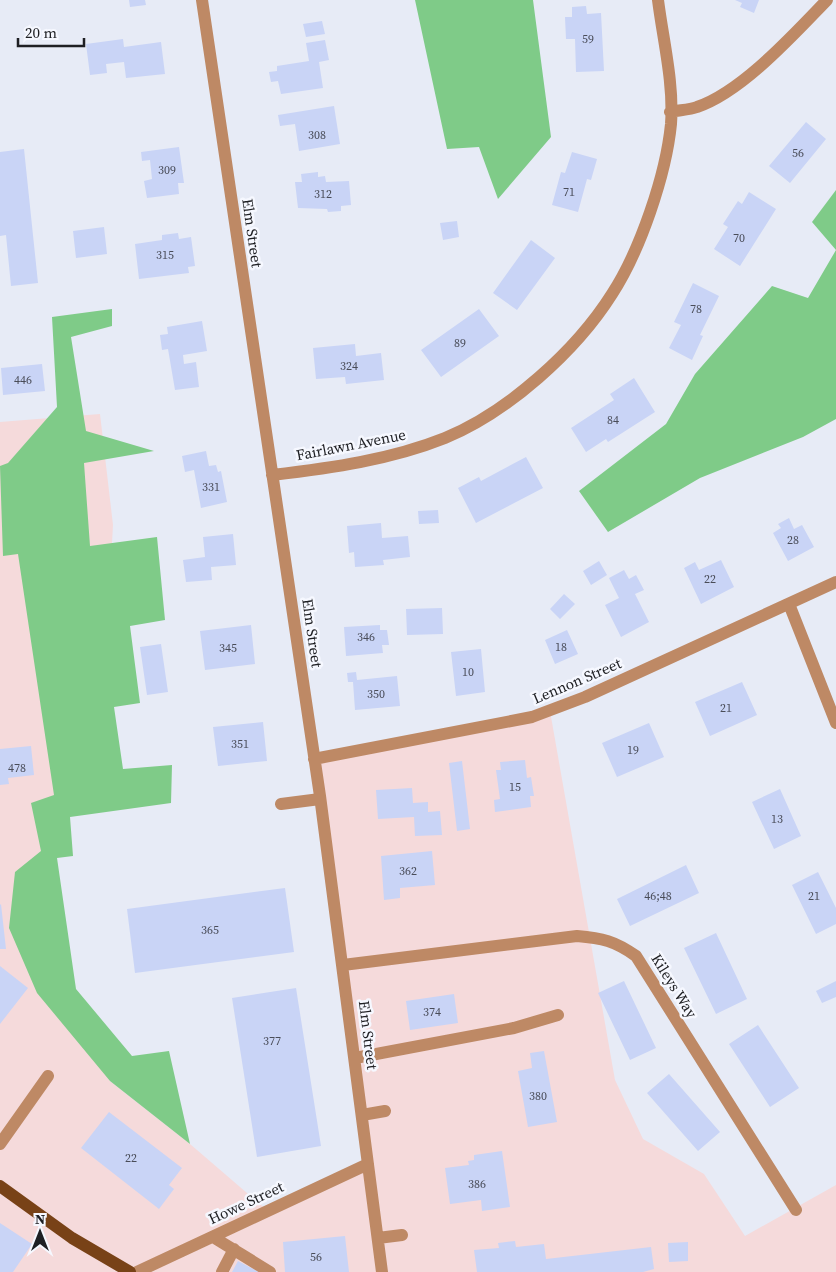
<svg xmlns="http://www.w3.org/2000/svg" width="836" height="1272" viewBox="0 0 836 1272" font-family="'Source Serif 4',serif">
<style>
.commercial{fill:#f5dadb}
.forest{fill:#7fcb88}
.building{fill:#c9d4f6}
.lines{fill:none;stroke-linecap:round;stroke-linejoin:round}
.minor{stroke:#be8965;stroke-width:12}
.major{stroke:#784217;stroke-width:12}
.labels{text-anchor:middle;stroke-width:5;stroke-linejoin:round;paint-order:stroke}
.number-label{font-size:12px;fill:#494c58}
.street-label{font-size:15px;fill:#1e1f23;stroke:#f6f8ff}
</style>
<rect width="100%" height="100%" fill="#e7ebf6"/>
<path class="commercial" d="M100,414l13,111 -6,107 -53,164 3,205 53,80 80,63 78,67 100,-47 -54,-405 236,-48 65,369 28,59 61,35 41,62 91,-51v87h-836v-850z"/>
<path class="forest" d="M415,0h118l18,137 -53,62 -19,-52 -32,2z
M836,190v229l-33,18 -103,41 -92,54 -29,-41 87,-67 29,-50 77,-88 36,12 28,-48 -24,-28z
M112,309v17l-41,11 15,94 68,20 -70,12 6,83 67,-9 8,83 -35,6 10,77 -26,4 9,62 49,-4 -1,38 -101,14 3,39 -16,2 19,131 56,67 37,-5 21,93 -80,-63 -73,-88 -28,-65 6,-56 26,-21 -10,-48 23,-8 -36,-241 -15,2 -3,-90 8,-3 49,-56 -5,-90z"/>
<path class="building" d="M129,0h16l1,5 -16,2z
M735,0h24l-5,13 -14,-6 2,-4z
M586,6l1,8 14,-1 3,58 -28,1 -1,-33h-9l-1,-22h7v-10z
M322,21l3,13 -19,3 -3,-13z
M123,39l1,8 37,-5 4,32 -39,4 -2,-16 -18,2 1,9 -17,2 -4,-31z
M325,40l4,20 -10,2 4,26 -42,6 -3,-13 -7,1 -2,-10 8,-1v-5l32,-5 -3,-18z
M334,106l6,38 -41,7 -4,-27 -15,2 -2,-11z
M806,122l20,17 -36,44 -21,-17z
M179,147l5,36h-6l1,11 -32,4 -3,-17 8,-2 -2,-19 -8,1 -1,-9z
M24,149l14,134 -27,3 -5,-51 -6,1v-84z
M572,152l25,7 -6,21 -4,-1 -9,33 -26,-7 9,-33 4,1z
M318,172v5l7,-1 1,6 23,-1 2,24 -10,1v5l-13,1 -1,-3 -29,-1 -3,-26h7l-1,-8z
M749,192l27,17 -36,57 -26,-17 14,-22 -5,-3 15,-23 4,3z
M457,221l2,16 -16,3 -3,-17z
M104,227l3,27 -31,4 -3,-27z
M178,233l1,6 12,-2 4,29 -7,1 1,6 -50,6 -4,-35 27,-4v-5z
M531,240l24,18 -38,52 -24,-17z
M693,283l26,13 -19,39 3,1 -11,24 -23,-12 12,-23 -7,-3z
M479,309l20,27 -58,41 -20,-27z
M202,321l5,30 -24,4 1,9 12,-2 3,25 -24,3 -7,-41 -6,1 -2,-15 8,-1 -1,-7z
M355,344l1,12 25,-3 3,27 -38,4 -1,-7 -29,2 -3,-31z
M42,364l3,27 -42,4 -2,-27z
M634,378l21,34 -47,30 -2,-3 -20,13 -15,-24 43,-28 -4,-6z
M206,451l3,15 7,-1 2,7 3,-1 6,31 -26,6 -7,-38 -9,2 -3,-16z
M526,457l17,31 -67,35 -18,-35 21,-11 2,4z
M438,510l1,13 -20,1 -1,-13z
M789,518l5,11 8,-4 12,22 -26,14 -15,-28 8,-5 -3,-4z
M381,523l1,15 26,-2 2,21 -27,3 1,5 -29,2 -1,-15 -5,1 -2,-27z
M233,534l3,31 -25,2 1,13 -26,2 -3,-22 22,-3 -2,-20z
M721,560l13,27 -33,17 -17,-36 11,-6 4,8z
M599,561l8,14 -16,10 -8,-14z
M624,570l5,9 7,-4 8,15 -9,4 14,28 -28,15 -16,-32 14,-7 -10,-20z
M564,594l11,10 -15,15 -10,-10z
M442,608l1,26 -36,1 -1,-26z
M251,625l4,39 -50,6 -5,-39z
M380,625v5h7l2,15h-7l1,8 -37,3 -2,-29z
M567,630l11,24 -23,10 -10,-24z
M161,644l7,48 -21,3 -7,-48z
M481,649l4,43 -29,4 -5,-44z
M356,672l1,8 40,-4 3,30 -45,4 -2,-28h-5l-1,-9z
M742,682l15,33 -47,21 -15,-34z
M263,722l4,39 -49,5 -5,-39z
M649,723l15,34 -47,20 -15,-34z
M31,746l3,29 -26,3 1,6 -9,1v-36z
M525,760l2,18 4,-1 3,19h-4l1,11 -36,5 -1,-12 6,-1 -4,-29h5l-1,-8z
M462,761l8,68 -13,2 -8,-68z
M412,788l1,15 15,-1v10l12,-1 2,24 -27,1 -1,-19 -36,2 -2,-29z
M780,789l21,47 -27,13 -22,-47z
M432,851l3,34 -35,3v10l-16,2 -3,-44z
M686,865l13,28 -69,33 -13,-27z
M818,872l18,36v16l-20,10 -24,-49z
M285,888l9,64 -159,21 -8,-64z
M1,904l5,45h-6v-44z
M716,933l31,66 -31,15 -32,-66z
M0,966l28,22 -28,36z
M624,981l32,67 -26,12 -32,-67z
M836,981v16l-14,6 -6,-12z
M296,988l25,158 -64,11 -25,-159z
M454,994l4,29 -48,7 -4,-29z
M758,1025l41,63 -29,19 -41,-63z
M544,1051l13,71 -29,5 -10,-56 14,-3 -2,-15z
M669,1074l51,58 -22,19 -51,-58z
M109,1112l73,56 -13,17 5,4 -15,20 -78,-61z
M502,1151l8,56 -28,4 -1,-11 -31,4 -5,-36 24,-3 -1,-4 6,-1v-5z
M0,1223l32,21 -19,28h-13z
M345,1236l4,36h-64l-2,-30z
M515,1241l1,6 28,-3 2,15 105,-12 3,22 -11,3h-166l-3,-22 25,-2 -1,-5z
M688,1242v19l-19,1 -1,-19z
M238,1261l21,11h-27z"/>
<g class="lines">
<path class="minor" d="M202,0l118,796 62,476
M670,112c9,-2 19,-2 27,-5 45,-15 97,-73 130,-107
M272,475c59,-7 118,-15 173,-37 63,-26 131,-87 167,-144 28,-43 54,-119 59,-170 3,-41 -8,-84 -13,-124
M789,604l47,119
M314,759l218,-42 53,-20 251,-115
M281,804l39,-5
M343,965l234,-29c25,2 38,5 59,20l160,254
M355,1058l159,-30 44,-13
M362,1115l23,-4
M0,1144l48,-68
M213,1237l57,35
M378,1238l24,-3
M137,1272l231,-108
M222,1272l12,-23"/>
<path class="major" d="M0,1186l72,52 58,34"/>
</g>
<g class="labels">
<g class="number-label">
<text x="588" y="43">59</text>
<text x="317" y="139">308</text>
<text x="798" y="157">56</text>
<text x="167" y="174">309</text>
<text x="569" y="196">71</text>
<text x="323" y="198">312</text>
<text x="739" y="242">70</text>
<text x="165" y="259">315</text>
<text x="696" y="313">78</text>
<text x="460" y="347">89</text>
<text x="349" y="370">324</text>
<text x="23" y="384">446</text>
<text x="613" y="424">84</text>
<text x="211" y="491">331</text>
<text x="793" y="544">28</text>
<text x="710" y="583">22</text>
<text x="366" y="641">346</text>
<text x="561" y="651">18</text>
<text x="228" y="652">345</text>
<text x="468" y="676">10</text>
<text x="376" y="698">350</text>
<text x="726" y="712">21</text>
<text x="240" y="748">351</text>
<text x="633" y="754">19</text>
<text x="17" y="772">478</text>
<text x="515" y="791">15</text>
<text x="777" y="823">13</text>
<text x="408" y="875">362</text>
<text x="658" y="900">46;48</text>
<text x="814" y="900">21</text>
<text x="210" y="934">365</text>
<text x="432" y="1016">374</text>
<text x="272" y="1045">377</text>
<text x="538" y="1100">380</text>
<text x="131" y="1162">22</text>
<text x="477" y="1188">386</text>
<text x="316" y="1261">56</text>
</g>
<g class="street-label">
<text transform="translate(252 233) rotate(82)" y="5">Elm Street</text>
<text transform="translate(351 445) rotate(-11)" y="5">Fairlawn Avenue</text>
<text transform="translate(312 633) rotate(82)" y="5">Elm Street</text>
<text transform="translate(577 681) rotate(-23)" y="5">Lennon Street</text>
<text transform="translate(674 986) rotate(58)" y="5">Kileys Way</text>
<text transform="translate(368 1035) rotate(83)" y="5">Elm Street</text>
<text transform="translate(246 1203) rotate(-25)" y="5">Howe Street</text>
</g>
</g>
<g transform="translate(40 1232)" stroke="#f6f8ff" stroke-width="4" paint-order="stroke">
<path d="M0-4L9 19L0 12L-9 19Z" fill="#1e1f23"/>
<text y="-8" font-size="14" font-weight="bold" text-anchor="middle" fill="#1e1f23">N</text>
</g>
<path d="M18 38v8h66v-8" fill="none" stroke="#1e1f23" stroke-width="2.5"/>
<text x="25" y="38" font-size="15" fill="#1e1f23" stroke="#f6f8ff" stroke-width="4" paint-order="stroke">20 m</text>
</svg>
